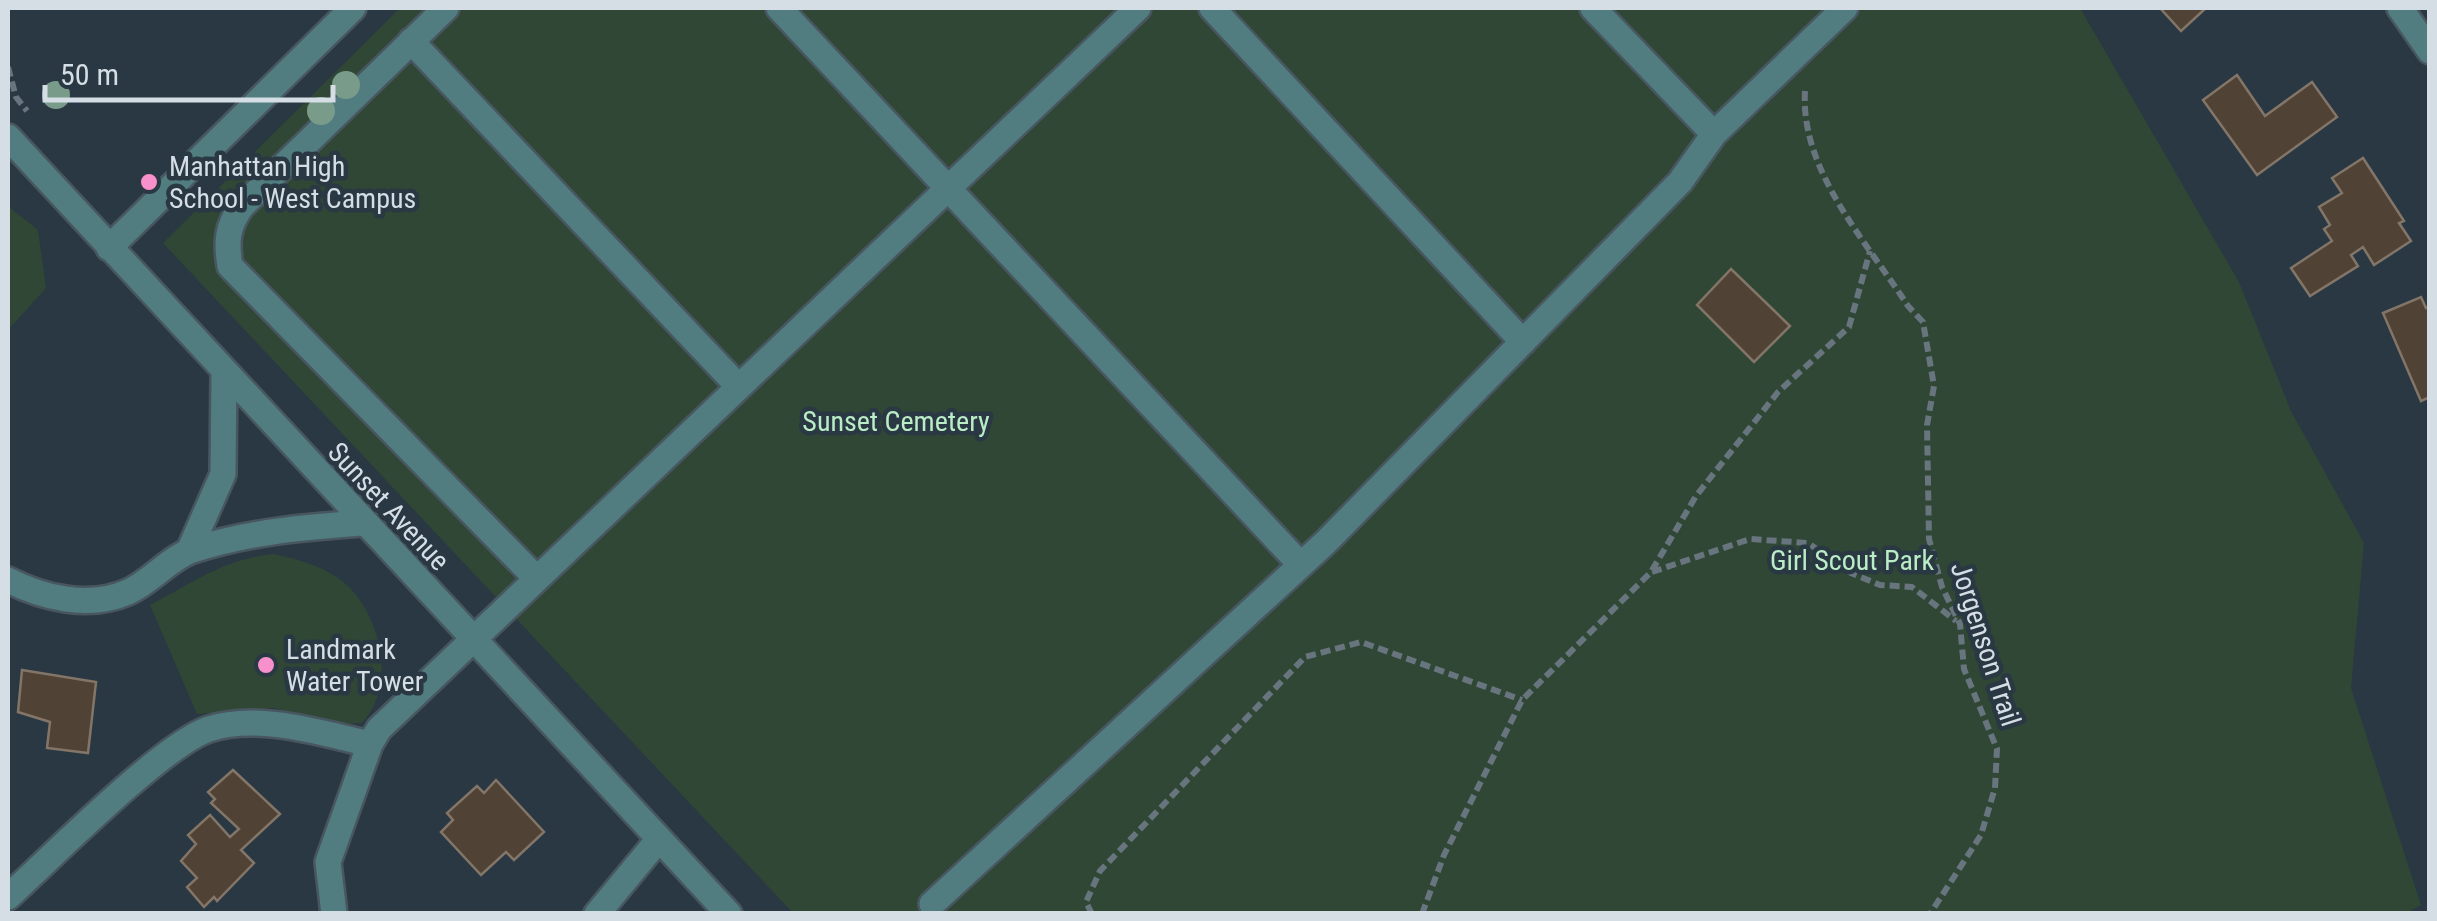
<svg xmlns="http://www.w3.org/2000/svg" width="2437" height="921" viewBox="0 0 2437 921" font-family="'Roboto Condensed',sans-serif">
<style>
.green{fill:#304736}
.building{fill:#504336;stroke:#837567;stroke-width:2.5}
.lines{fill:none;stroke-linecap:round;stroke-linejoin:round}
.minor-casing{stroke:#485660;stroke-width:30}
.path{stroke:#68757e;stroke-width:6;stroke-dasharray:10 5;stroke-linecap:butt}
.minor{stroke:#517c80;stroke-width:25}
.tree{fill:#799c8a}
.poi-dot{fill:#f890cb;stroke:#293843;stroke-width:4}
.labels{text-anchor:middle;stroke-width:9;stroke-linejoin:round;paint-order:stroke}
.poi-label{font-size:28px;fill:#d5dee5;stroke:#293843;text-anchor:start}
.park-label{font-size:28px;fill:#baedc5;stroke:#293843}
.street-label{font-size:28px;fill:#d5dee5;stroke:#293843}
</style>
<rect width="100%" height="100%" fill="#293843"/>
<path class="green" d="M400,8h1680l159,274 52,129 73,132 -13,145 70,217 -16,9 -1612,-1 -630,-670z
M8,206l30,24 8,58 -38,42z
M274,554c26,6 53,13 73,31 34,32 50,101 15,138l-14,1 -75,-16 -76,6 -47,-109c42,-22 76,-47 124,-51z"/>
<path class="building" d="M2160,8h46l-25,23z
M2237,75l28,41 47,-34 25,35 -80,58 -54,-75z
M2363,158l41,63 -5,2 12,18 -37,24 -11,-18 -12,8 7,11 -48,30 -19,-28 41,-27 -8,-12 6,-4 -11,-18 23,-14 -10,-15z
M1731,269l59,57 -36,36 -57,-57z
M2421,297l5,11 4,-1v90l-9,4 -38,-88z
M22,670l74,12 -8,71 -41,-5 3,-26 -32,-10z
M233,770l47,44 -39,36 13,13 -37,38 -3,-4 -10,10 -17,-20 10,-9 -16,-17 15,-17 -8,-9 22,-20 20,22 9,-8 -28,-26 4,-4 -7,-7z
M496,780l48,52 -30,28 -8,-8 -25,23 -40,-43 12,-12 -6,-7 30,-27 7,7z"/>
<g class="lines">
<g class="minor-casing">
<path id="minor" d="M446,8l-204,198c-15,20 -16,36 -12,60l307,313
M779,8l521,556
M1212,8l311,334
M1593,8l121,126
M2400,8l30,43
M411,41l328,346
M8,137l721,777
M109,248l244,-240
M189,551l34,-77 1,-101
M8,580c35,18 81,29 120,12 23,-10 41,-34 65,-42 55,-18 112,-23 169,-27
M8,897c42,-38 155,-153 201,-168 50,-16 112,4 161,15
M932,904l394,-362 354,-360 34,-48 131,-126
M334,914l-6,-52 42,-118 9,-15 759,-721
M597,914l62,-75"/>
</g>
<path class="path" d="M8,67l8,30 11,14
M1805,91c-5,80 62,151 103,215l15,16 11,64 -7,39 2,114 13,48 18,37 4,45 33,80 -2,39 -14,47 -51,79
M1652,572l98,-33 58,4 43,30 29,12 32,2 44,34
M1092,914l-6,-12 14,-31 205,-214 56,-15 161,58
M1422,914l22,-59 78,-155 129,-128 45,-76 82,-104 71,-65 21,-76"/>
<use href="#minor" class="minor"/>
</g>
<g class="tree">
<circle cx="346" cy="85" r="14"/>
<circle cx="56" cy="95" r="14"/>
<circle cx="321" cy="111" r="14"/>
</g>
<g class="poi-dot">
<circle cx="149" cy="182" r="10"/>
<circle cx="266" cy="665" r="10"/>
</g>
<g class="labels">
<g class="poi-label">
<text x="169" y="176">Manhattan High<tspan x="169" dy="32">School - West Campus</tspan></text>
<text x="286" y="659">Landmark<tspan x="286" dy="32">Water Tower</tspan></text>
</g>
<g class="park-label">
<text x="896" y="431">Sunset Cemetery</text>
<text x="1852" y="570">Girl Scout Park</text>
</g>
<g class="street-label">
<text transform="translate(389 506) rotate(47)" y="10">Sunset Avenue</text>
<text transform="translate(1986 644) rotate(72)" y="10">Jorgenson Trail</text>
</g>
</g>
<rect width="2437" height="921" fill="none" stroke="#d5dee5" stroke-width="20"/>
<path d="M45 85v15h288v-15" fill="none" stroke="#d5dee5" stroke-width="5"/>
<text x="60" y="85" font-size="30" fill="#d5dee5" stroke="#293843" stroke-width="8" paint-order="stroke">50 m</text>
</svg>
